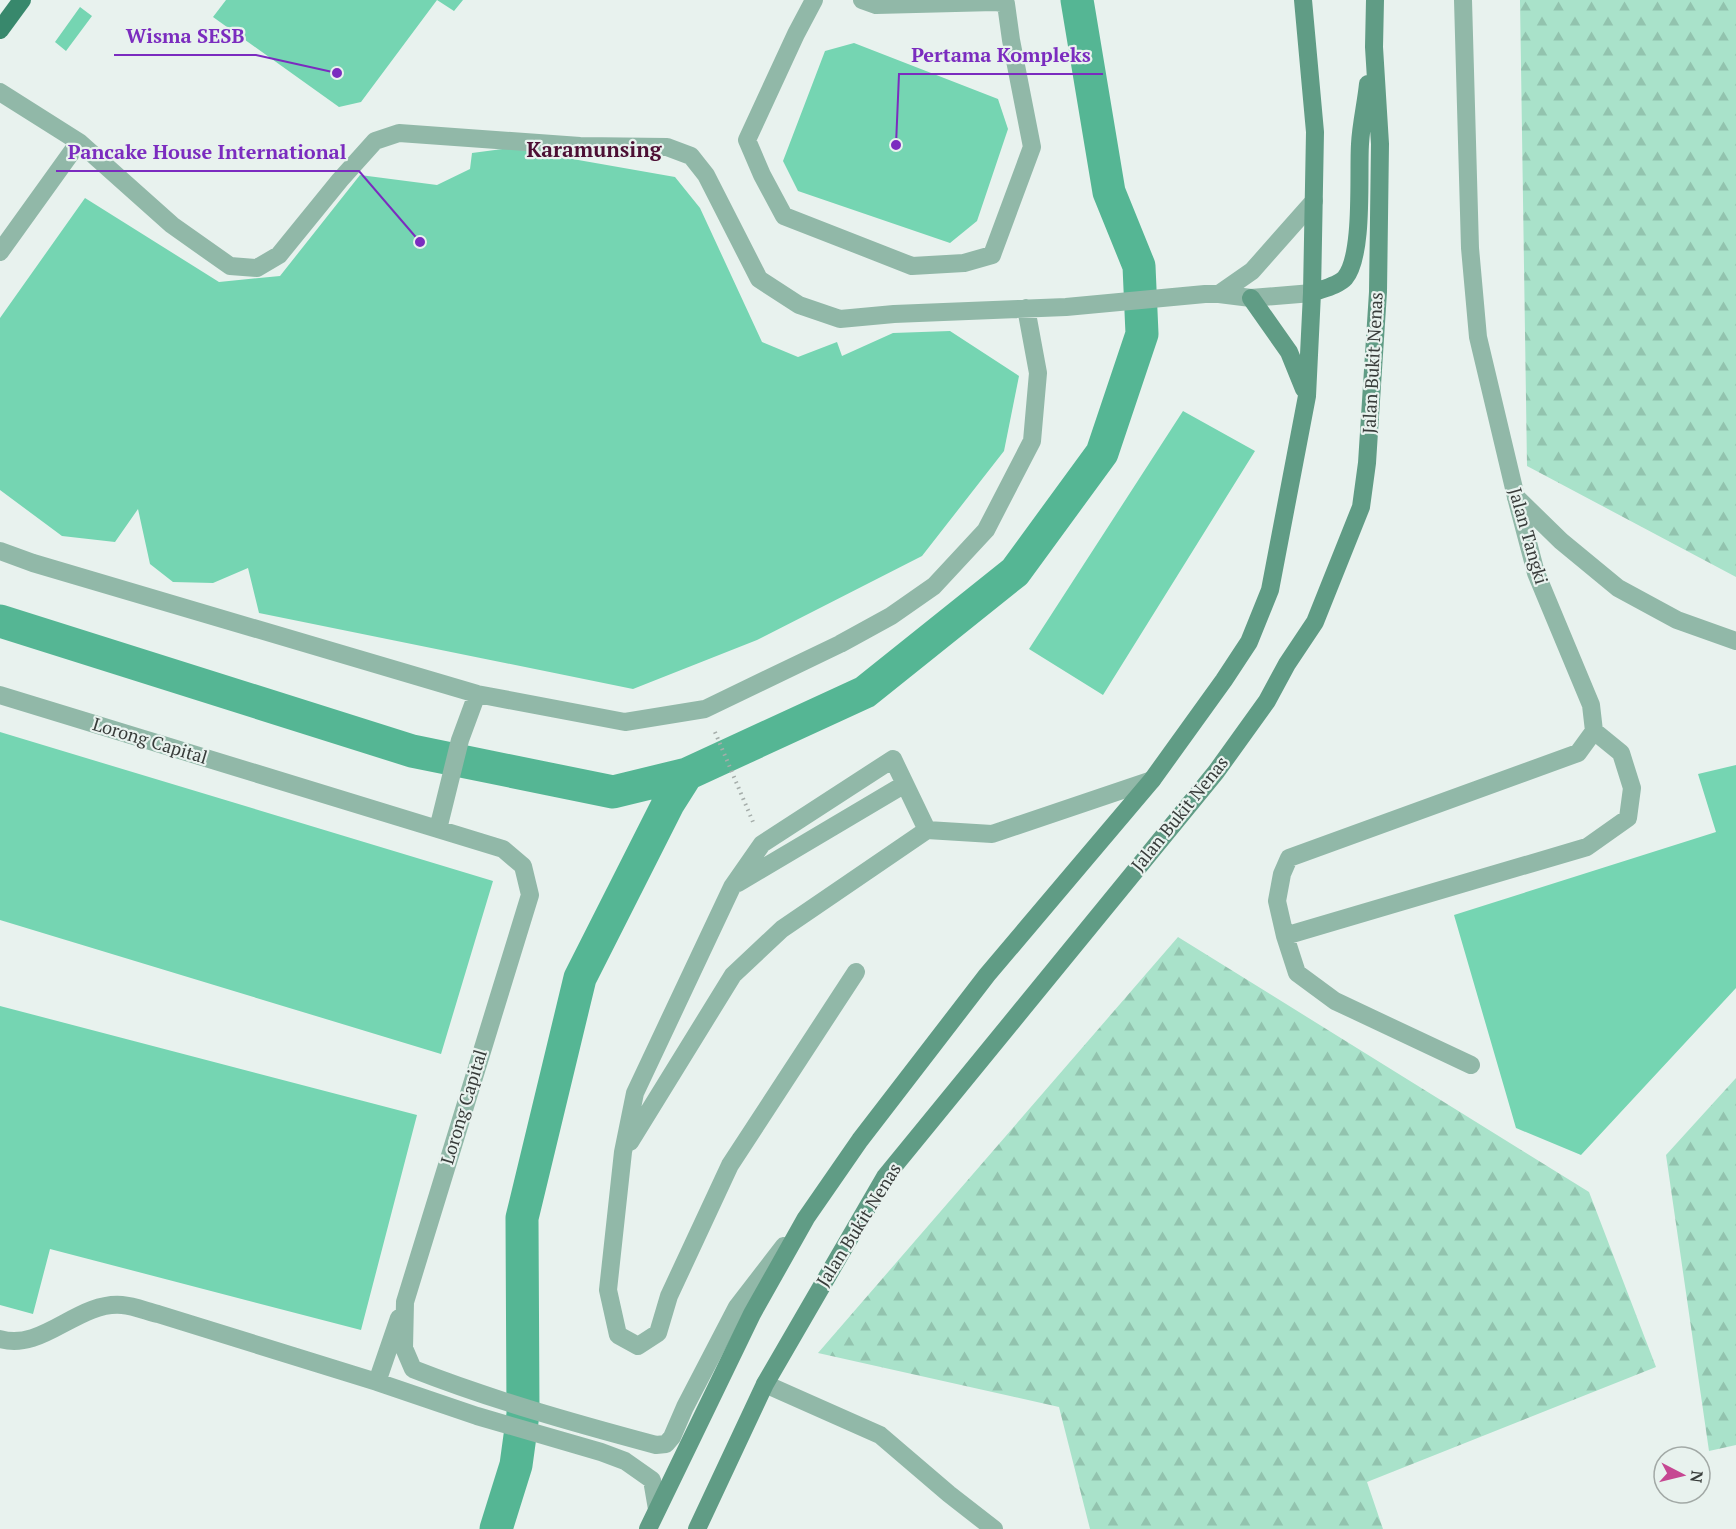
<svg xmlns="http://www.w3.org/2000/svg" width="1736" height="1529" viewBox="0 0 1736 1529" font-family="'PT Serif',serif">
<style>
.forest{fill:url(#forest-firs)}
.lines{fill:none;stroke-linecap:round;stroke-linejoin:round}
.canal{stroke:#55b694;stroke-width:33}
.building{fill:#75d5b2}
.path{stroke:#a5adaa;stroke-width:4;stroke-dasharray:1.5 4.5;stroke-linecap:butt}
.lane{stroke:#91b8a8;stroke-width:18}
.street{stroke:#91b8a8;stroke-width:18}
.secondary{stroke:#609c85;stroke-width:18}
.primary{stroke:#38886c;stroke-width:18}
.labels{text-anchor:middle;stroke-width:4.5;stroke-linejoin:round;paint-order:stroke}
.street-label{font-size:18px;fill:#383c3a;stroke:#e8f2ee}
.quarter-label{font-size:21px;font-weight:bold;fill:#4c0f34;stroke:#e8f2ee}
.leader{fill:none;stroke:#7b2cbf;stroke-width:2}
.callout-dot{fill:#7b2cbf;stroke:#e8f2ee;stroke-width:2}
.callout-label{font-size:20px;text-anchor:middle;font-weight:bold;fill:#7b2cbf;stroke:#e8f2ee;stroke-width:4.5;stroke-linejoin:round;paint-order:stroke}
</style>
<defs>
<pattern id="forest-firs" width="22" height="20" patternUnits="userSpaceOnUse" patternTransform="scale(1.5)"><rect width="22" height="20" fill="#a9e2ca"/><path d="M5 1l3.5 6h-7zM16 11l3.5 6h-7z" fill="#92c3ae"/></pattern>
</defs>
<rect width="100%" height="100%" fill="#e8f2ee"/>
<path class="forest" d="M1520,0h216v577l-209,-111z
M1178,937l411,255 67,175 -289,115 16,47h-293l-31,-122 -241,-54z
M1736,1078v367l-27,6 -43,-296z"/>
<g class="lines">
<path class="canal" d="M0,621l412,130 201,41 74,-18 178,-82 150,-120 87,-119 40,-119 -3,-68 -30,-74 -32,-192
M496,1529l20,-64 7,-51 -1,-196 58,-240 88,-174 19,-30"/>
</g>
<path class="building" d="M226,0h237l-9,11 -17,-11 -76,102 -22,5 -126,-90z
M80,7l12,9 -26,35 -11,-9z
M854,43l144,56 10,30 -31,92 -27,22 -152,-52 -15,-30 42,-110z
M510,148l165,29 25,31 62,134 36,15 39,-15 5,14 51,-23 57,-2 69,45 -15,75 -82,105 -165,84 -124,49 -374,-76 -11,-45 -35,15 -40,-1 -23,-18 -12,-55 -23,33 -53,-6 -62,-46v-172l85,-120 134,84 61,-6 80,-101 77,10 33,-16 2,-16z
M1183,411l72,40 -152,244 -74,-46z
M0,732l493,149 -52,173 -441,-134z
M1736,765v223l-155,167 -65,-27 -62,-213 262,-83 -18,-58z
M0,1006l417,109 -56,215 -311,-81 -17,65 -33,-9z"/>
<g class="lines">
<path class="path" d="M715,732l38,90"/>
<path class="lane" d="M814,0l-18,34 -49,106 15,35 22,41 128,50 52,-3 28,-8 40,-108 -21,-107 -5,-36 -11,-2 -119,3 -14,-5
M0,92l79,50
M0,252l79,-110 93,83 58,41 27,2 22,-13 61,-75 35,-39 24,-8 181,13 87,1 24,9 15,19 53,104 40,26 41,14 54,-5 172,-7 139,-13h14l32,4 61,-5
M1219,294l33,-23 62,-70
M0,551l33,12 444,131 148,28 80,-13 135,-65 51,-28 43,-30 52,-56 46,-89 6,-68 -12,-65
M0,695l503,154 20,17 7,29 -125,407 -1,46 9,21c79,31 161,54 243,76l10,-1 6,-7 13,-30 52,-100 47,-61
M438,829l22,-89 17,-46
M738,883l167,-99
M1285,936l302,-89 41,-29 4,-30 -11,-35 -27,-22
M856,972l-126,193 -61,131 -11,37 -20,13 -20,-11 -10,-45 15,-138 12,-59 97,-206 30,-43 131,-85 34,71 65,4 160,-54
M1471,1065l-136,-64 -38,-28 -12,-37 -8,-35 5,-27 7,-16 289,-105 16,-22 -3,-26 -55,-132 -20,-76
M630,1142l103,-167 49,-46 145,-99
M0,1339c42,13 78,-38 122,-34 12,1 24,6 36,9l219,68 100,34 124,36 24,9 27,19 5,29
M377,1382l22,-64"/>
<path class="street" d="M1463,0l7,248 8,89 38,160 45,44 57,47 59,32 59,21
M765,1384l115,51 69,59 45,35"/>
<path class="secondary" d="M1312,293c10,-4 27,-8 33,-15 19,-23 13,-104 15,-134 1,-20 6,-40 8,-60
M1251,298l38,54 15,37
M648,1529l104,-215 54,-96 54,-78 127,-165 165,-195 72,-100 25,-38 21,-52 37,-194 5,-103 3,-161 -12,-132
M697,1529l68,-145 120,-207 331,-405 51,-71 20,-37 28,-42 46,-115 6,-44 11,-171 2,-148 -6,-97 1,-47"/>
<path class="primary" d="M0,30l22,-30"/>
</g>
<g class="labels">
<g class="street-label">
<text transform="translate(1373 363) rotate(-87)" y="6">Jalan Bukit Nenas</text>
<text transform="translate(1528 536) rotate(74)" y="6">Jalan Tangki</text>
<text transform="translate(150 741) rotate(17)" y="6">Lorong Capital</text>
<text transform="translate(1180 814) rotate(-51)" y="6">Jalan Bukit Nenas</text>
<text transform="translate(464 1107) rotate(-73)" y="6">Lorong Capital</text>
<text transform="translate(859 1225) rotate(-58)" y="6">Jalan Bukit Nenas</text>
</g>
<g class="quarter-label">
<text x="594" y="157">Karamunsing</text>
</g>
</g>
<path class="leader" d="M337 73L256 55H114M896 145L899 74H1103M420 242L359 171H56"/>
<g class="callout-dot">
<circle cx="337" cy="73" r="6"/>
<circle cx="896" cy="145" r="6"/>
<circle cx="420" cy="242" r="6"/>
</g>
<g class="callout-label">
<text x="185" y="43">Wisma SESB</text>
<text x="1001" y="62">Pertama Kompleks</text>
<text x="207" y="159">Pancake House International</text>
</g>
<g transform="translate(1682 1475) rotate(97)"><circle r="28" fill="#e8f2ee" stroke="#a2a9a6" stroke-width="1.5"/>
<path d="M0-4.5L10 22L0 15L-10 22Z" fill="#c64792"/>
<text y="-9" font-size="16" font-weight="bold" text-anchor="middle" fill="#383c3a">N</text>
</g>
</svg>
